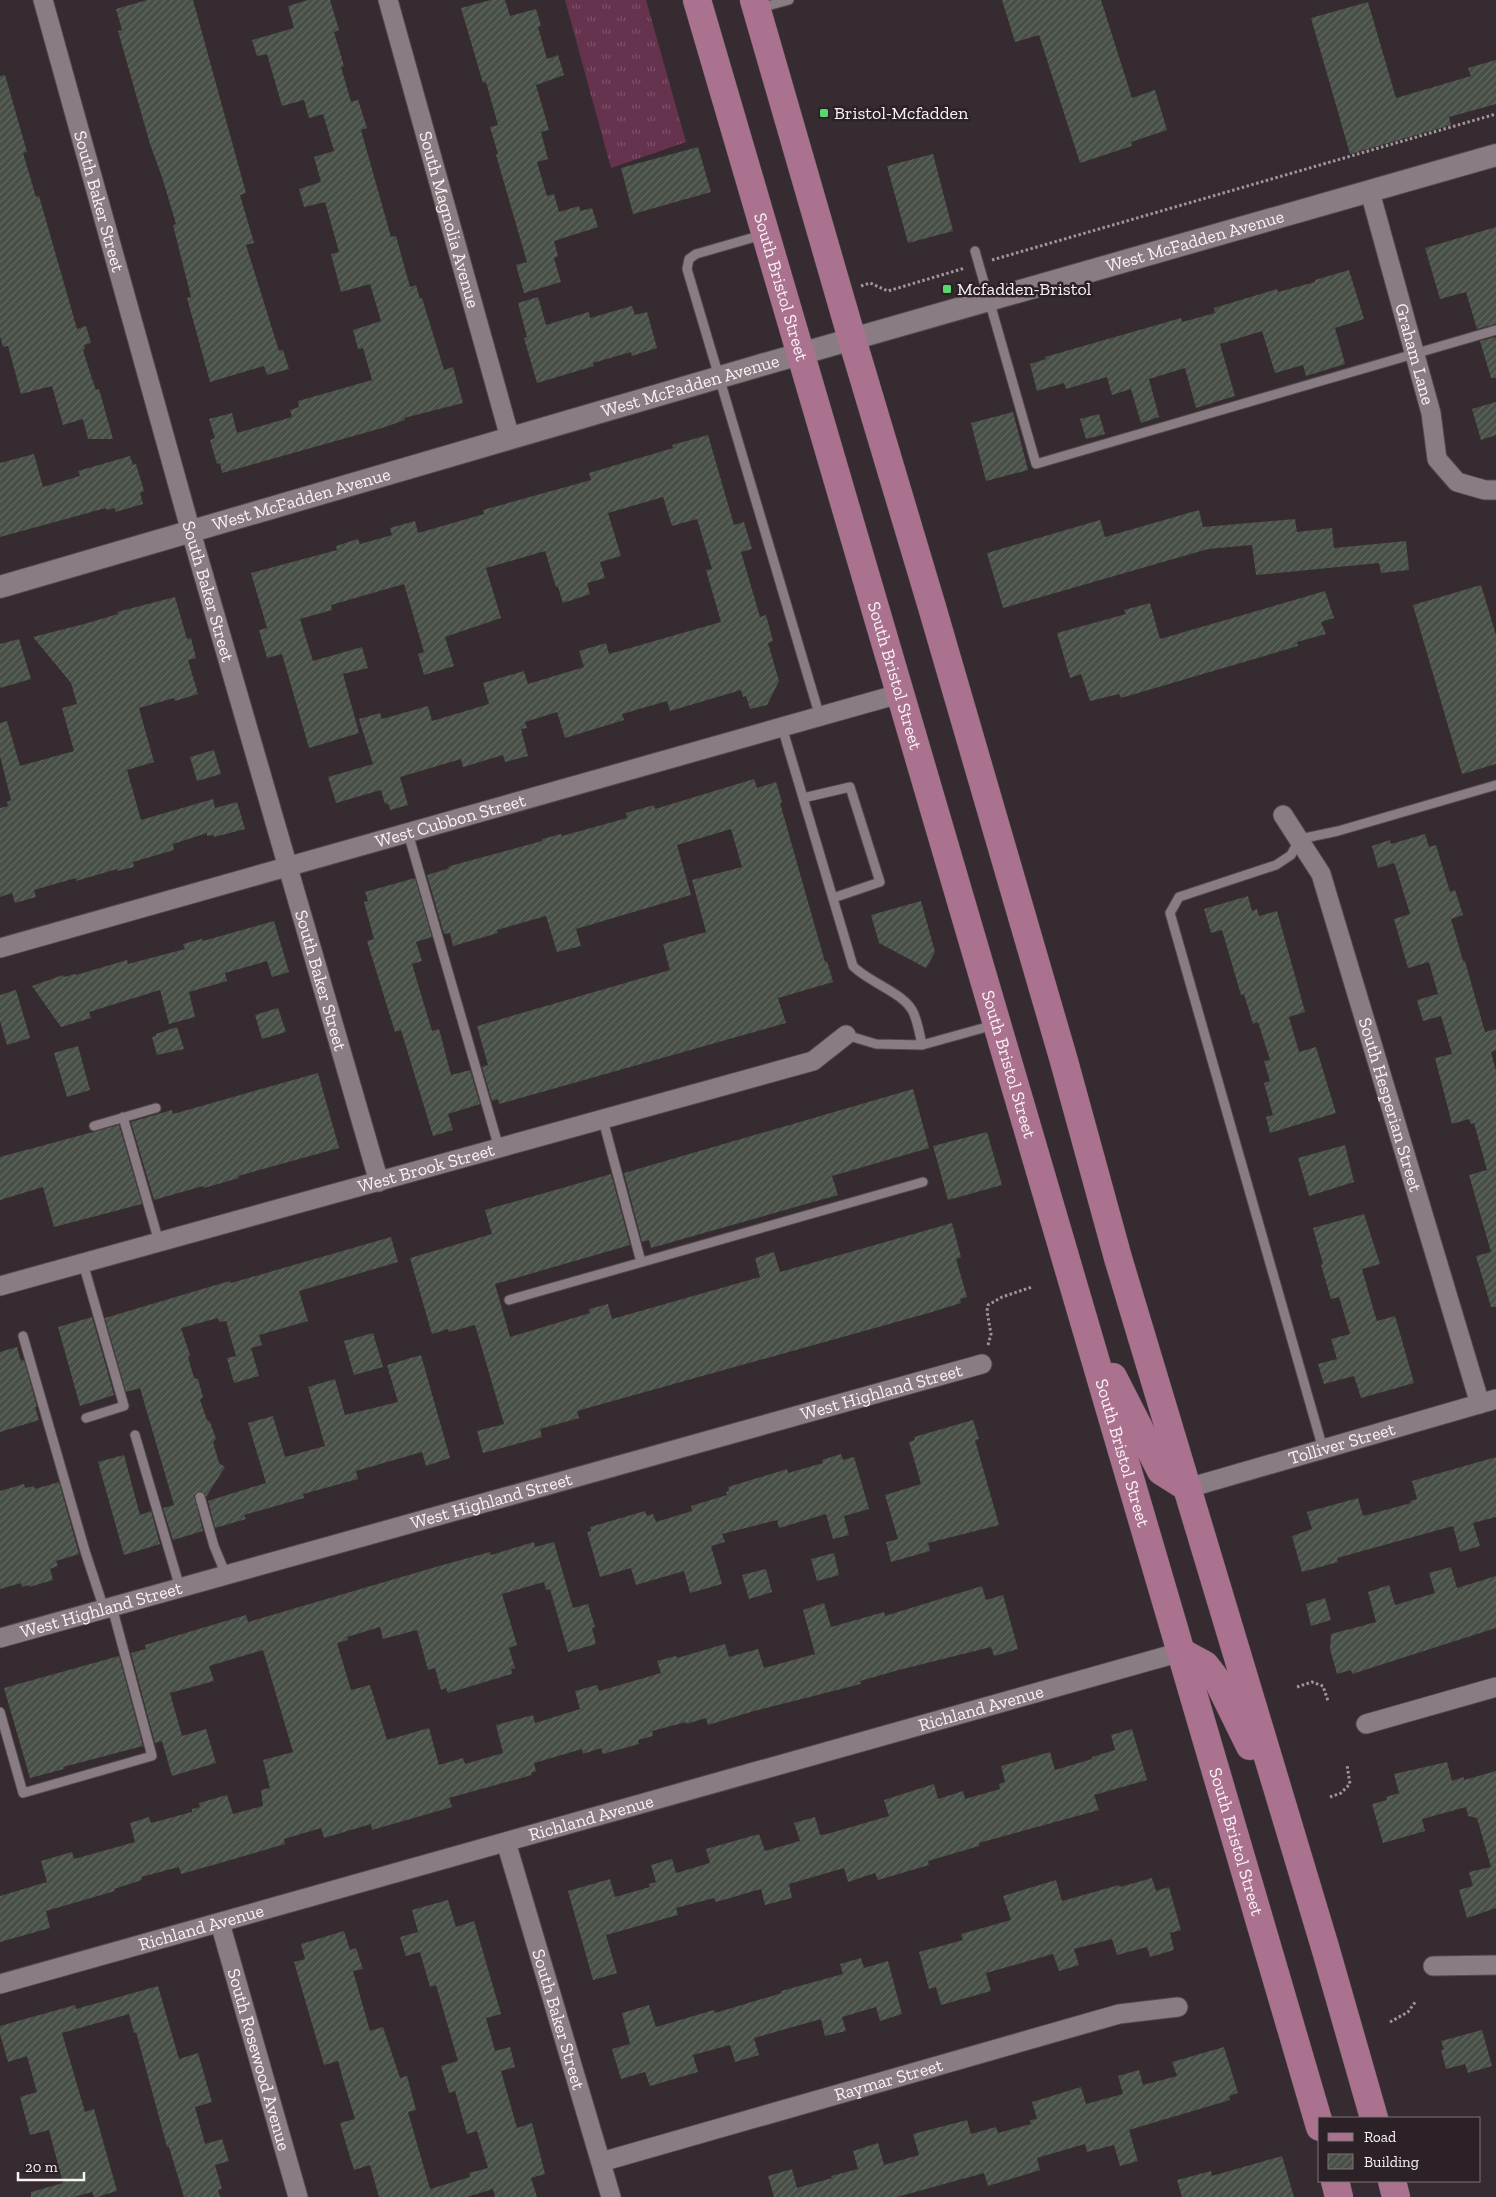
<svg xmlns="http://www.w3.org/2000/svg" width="1496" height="2197" viewBox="0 0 1496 2197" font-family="'Zilla Slab',serif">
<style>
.grass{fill:url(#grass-tufts)}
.building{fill:url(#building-hatch)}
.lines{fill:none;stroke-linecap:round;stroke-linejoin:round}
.service-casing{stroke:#51494d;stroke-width:11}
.minor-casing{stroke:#51494d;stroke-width:21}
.tertiary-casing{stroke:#51494d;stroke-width:24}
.primary-casing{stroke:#51494d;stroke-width:29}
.path{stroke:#9f979b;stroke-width:3;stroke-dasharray:2.5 2.5;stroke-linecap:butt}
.service{stroke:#897c82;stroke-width:9}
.minor{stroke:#897c82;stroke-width:19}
.tertiary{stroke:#897c82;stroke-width:22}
.primary{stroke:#ab7290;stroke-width:28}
.poi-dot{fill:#5bd56e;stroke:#2b2126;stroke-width:2}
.labels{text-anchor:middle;stroke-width:5;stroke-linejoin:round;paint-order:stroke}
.poi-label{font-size:18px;fill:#f9f2f5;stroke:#2b2126;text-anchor:start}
.street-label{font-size:18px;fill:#f9f2f5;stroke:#2b2126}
</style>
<defs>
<pattern id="grass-tufts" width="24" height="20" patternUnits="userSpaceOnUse" patternTransform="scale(1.25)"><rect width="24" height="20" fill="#65334e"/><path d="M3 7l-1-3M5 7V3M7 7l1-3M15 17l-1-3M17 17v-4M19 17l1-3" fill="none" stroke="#7c5168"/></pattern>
<pattern id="building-hatch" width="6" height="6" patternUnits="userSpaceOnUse" patternTransform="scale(1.25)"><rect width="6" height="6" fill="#474f47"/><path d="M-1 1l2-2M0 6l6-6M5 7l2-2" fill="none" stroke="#626962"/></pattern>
</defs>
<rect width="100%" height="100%" fill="#352b30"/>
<path class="grass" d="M565,0h81l40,142 -75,26z"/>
<path class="building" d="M147,0h46l53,193 -6,2 14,48 -8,2 33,106 4,-1 6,19 -22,6 -3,-9 -54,16 -23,-84 4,-1 -18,-72 3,-1 -13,-44 -13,-36 -32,-113 4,-1 -6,-21z
M308,0h22l9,30 -5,2 10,34 -3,1 10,35 7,-2 9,28 -6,2 30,107 5,-1 14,51 6,-2 4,14 2,-1 22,72 9,-3 10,36 -59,15 1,2 -23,8 -160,45 -2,-10 -3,1 -7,-24 5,-2 -6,-19 23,-6 5,20 55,-16 -2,-7 9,-3 -1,-6 74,-21 -9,-32 -5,1 -5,-19 28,-9 -11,-37 -29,8 -10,-38 8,-2 -14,-50 -21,5 -5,-18 22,-7 -7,-25 20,-6 -11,-37 -14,4 -5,-18 -22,6 -15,-52 -10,2 -5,-16 42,-12 -6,-22z
M491,0h14l5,16 26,-7 5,17 -3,1 9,32 11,-4 6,20 -28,10 13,45 -8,2 7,27 -11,3 10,34 7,-2 5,18 20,-6 1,5 12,-3 6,19 -44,14 4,15 -4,2 7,24 -37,11 -8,-28 11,-3 -31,-107 2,-1 -8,-27 8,-2 -12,-43 -3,1 -22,-75z
M1002,0h99l31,98 23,-8 12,40 -36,12 1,4 -52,17 -41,-128 -24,7z
M1368,2l28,96 75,-22 -3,-8 28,-8v44l-47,13 2,8 -101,29 -39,-136z
M5,75l22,77 -4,1 13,44 3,-1 38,133 9,-3 5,17 -7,2 1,4 -2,1 9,29 4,11 3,-1 14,50h-25l-5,-20 -20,6 -11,-39 -31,8 -13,-48 -5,1 -3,-11v-260z
M698,147l13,45 -78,22 -12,-46z
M933,154l20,77 -45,12 -21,-77z
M1496,227v97l-19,5 -11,-37 -26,7 -15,-51z
M1349,270l15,49 -29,9 10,36 -39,12 -3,-11 -28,8 -13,-42 -42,13 15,52 -39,12 -11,-40 -36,11 10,38 -18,6 -10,-34 -19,6 -5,-18 -41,12 -2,-6 -27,8 -7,-27 16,-5 -1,-2 136,-39 1,4 33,-9 -1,-5 63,-19 1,3 37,-10v-2z
M538,297l8,28 43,-13 1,6 42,-12 3,9 12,-3 10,36 -25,8 -1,-4 -38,11 1,3 -57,17 -13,-45 3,-1 -9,-34z
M1496,337v41h-5l-11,-37z
M1496,402v33l-15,5 -9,-31z
M1013,412l15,58 -42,11 -15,-58z
M1099,414l6,20 -19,5 -6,-20z
M708,435l26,90 10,-3 8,27 -11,3 19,65 6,-2 7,26 -5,2 11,38 -12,24 -17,4 -4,-13 -3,1 -2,-7 -71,21 -3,-10 -45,13 2,6 -59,18 -8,-26 -32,10 2,6 -6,1 7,27 -23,6 -2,-7 -40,12 -2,-8 -61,18 8,28 -18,5 -2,-7 -3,1 -4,-14 -45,13 -8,-26 45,-13 -14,-45 21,-6 2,6 46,-13 4,15 57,-17 -6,-21 41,-12 4,13 56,-17 -5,-16 27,-8 3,11 112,-32 -15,-52 6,-1 -15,-50 -25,7 -9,-29 -55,16 13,43 -21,6 5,16 -18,5 3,11 -27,9 -5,-16h-2l-11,-36 -59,17 15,50 -56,19 9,29 -30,9 -6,-21 6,-2 -20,-68 -73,21 1,5 -32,9 13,42 49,-14 6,21 -25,6 16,59 -50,15 -27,-94 -15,4 -8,-28 8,-2 -16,-55 86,-23 -1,-4 22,-7 2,5 32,-9 -2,-7 25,-7 3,12 66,-19 -1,-4 108,-30 -2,-7 84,-25 -1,-3z
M34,454l9,33 37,-11 -2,-5 52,-15 3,9 3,-1 8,27 -4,2 3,11 -28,8v-4l-8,2 -1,-2 -106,29v-74z
M1199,510l4,17 92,-8 2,13 35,-4 2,20 72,-7 3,29 -28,3 -2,-10 -123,12 -4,-30 -44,4 -205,59 -16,-55 113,-33 5,17z
M1481,585l15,50v129l-34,10 -49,-169z
M1325,591l9,27 -13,4 5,12 -29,8 1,4 -177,52 -2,-4 -29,7 -9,-27 -11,4 -13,-45 69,-19 -2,-4 26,-7 10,36z
M175,597l12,42 4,-1 5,20 -8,2 10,34 -23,7 -1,-3 -35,10 15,54 -27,8 14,50 72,-21 2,9 22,-6 8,27 -31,8v-2l-7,1v-3l-34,11 1,6 -41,12 1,5 -17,4v-2l-41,12v-3l-42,12 2,7 -21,6 -3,-10 -12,4v-89l8,-2 -1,-4 4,-2 -11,-44v-33l7,-2 13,45 54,-15 -12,-43 15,-4 -6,-21 -38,-46 51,-13 34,-10 -1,-2z
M19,639l12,40 -31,9v-44z
M214,750l7,24 -24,7 -7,-24z
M754,779l3,9 19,-6 6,20 -2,1 45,159 2,-1 6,21 -55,16 8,25 -287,81 -1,-5 -6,2 -10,-34 6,-2 -11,-39 193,-56 -7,-26 43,-12 -14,-52 50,-13 -11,-38 -54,16 14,50 -115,34 5,17 -24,6 -11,-36 -49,14 1,3 -45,13 -3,-13 -6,1 -17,-59 20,-6 3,-3 92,-25v-2l19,-5 1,2 65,-18 -1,-5 28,-8 1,4z
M1425,834l4,13 7,-2 14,47 5,-2 8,25 -12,4 12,42h2l20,71 11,-3v21l-5,2 5,19v236h-5l-15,-51 15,-4 -22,-77 18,-5 -13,-47 -3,1 -2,-5 -17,5 -17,-66 17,-4 -11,-38 -18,5 -6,-21 21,-6 -9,-32 -21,6 -14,-49 16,-5 -14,-46 -2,-5 -16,5 -6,-22 18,-6 1,4z
M415,878l17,59 -16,5 6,19 -10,3 20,67 7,-2 12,46 19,-5 10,34 -32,10 5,16 -20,6 -32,-106 -6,2 -28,-91 7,-2 -10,-37 4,-1 -3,-9z
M1248,896l4,15 5,-2 2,7 18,-5 28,101 -16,5 10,35 17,-5 20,66 -66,20 -4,-16 7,-2 -9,-32 6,-2 -6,-20 6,-1 -12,-38 -5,2 -9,-30 -3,1 -19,-65 -11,3 -7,-24z
M921,901l14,51 -9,16 -47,-25 -8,-28z
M274,921l15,51 -17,5 -5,-16 -42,12 2,8 -38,11 6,25 -26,7 -9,-34 -71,22 2,6 -30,9 -29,-41 31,-11 1,2 11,-3 1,1 51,-15 1,4 57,-15 -2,-5 19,-5 1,2z
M16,990l14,48 -23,7 -7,-24v-26z
M278,1008l8,24 -24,7 -7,-24z
M177,1027l7,22 -27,6 -5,-18 4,-1v-2z
M78,1046l12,44 -23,7 -13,-44z
M318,1073l21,75 -101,28 1,2 -35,10 -1,-2 -49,14 -23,-78 41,-12 1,4z
M913,1089l16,59 -97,28 6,19 -187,53 -2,-8 -7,2 -18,-69z
M119,1125l23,79 -88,23 -11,-40 -43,13v-43z
M987,1132l15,53 -54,15 -15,-54z
M1345,1145l9,37 -45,14 -11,-38z
M611,1174l19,71 -135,39 15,53 80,-24 -1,-4 19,-5 4,15 148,-42 -5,-19 19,-6 6,20 172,-49 9,34 -5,2 11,38 -7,2 1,4 -29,9 -355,99 2,7 -39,11 2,8 -59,16 -6,-22 27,-7 -29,-99 -26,7 -1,-3 -16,5 -22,-76 82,-24 -7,-24z
M1364,1214l16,50 -18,5 13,46 2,6 18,-5 19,67 -53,15 -7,-22 -30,8 -6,-20 19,-5 -6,-20 19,-5 -11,-37 -8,2 -10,-34 2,-1 -10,-36z
M391,1237l7,25 -99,29 9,30 -49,14 3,10 -11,3 8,28 -25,7 -7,-25 9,-2 -10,-35 -7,1 -1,-4 -37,10 9,27 -2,2 6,21 4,1 5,18 -3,3 7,20 3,2 6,17 -3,3 6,21 6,4 -19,30 -5,-6 -7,4 9,36 -30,9 -10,-32 11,-3 -34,-117 -14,4 -21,-74 104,-31 21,-6 1,2z
M92,1317l22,78 -34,11 -22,-79z
M373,1333l10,34 -29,8 -10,-34z
M17,1347l4,14 3,-1 13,47h-2l4,13 -39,12v-80z
M421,1355l29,103 -24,8 -4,-14 -66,19 2,8 -55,15 1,4 -60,17 2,4 -31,9 -7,-27 58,-18 -18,-60 25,-7 12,41 40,-11 -17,-59 27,-8 10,36 53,-13 -11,-37z
M973,1420l6,19 -4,1 24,85 -71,18 2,8 -39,11 -5,-20 12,-3 -13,-44 36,-11 -12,-42 6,-2 -1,-3z
M841,1454l2,6 11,-3 15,52 -25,7 5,19 -16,4 -7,-25 -47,14 -2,-8 -55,14 3,8 -14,4 11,38 -32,9 -6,-22 -48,14 -5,-17 -31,9 -13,-45 4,-1 -1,-4 55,-16 2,5 6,-2 3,8 36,-11 -1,-5 36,-11 -1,-3 3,-1 -1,-4 59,-18 1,4 35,-10 -1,-3z
M124,1455l16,60 11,-4 9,33 -36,11 -26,-93z
M1496,1457v60l-23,6 7,23 -20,6 -7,-26 -116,32 1,4 -36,10 -10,-36 20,-7 -5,-17 51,-14 5,18 48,-13 -1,-2 7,-2 -5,-18z
M59,1482l20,72 -23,7 2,5 -8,3 3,11 -24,7v-2l-7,2 -1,-4 -21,6v-98l24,-7 1,4 9,-2 1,3z
M534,1542l1,5 19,-5 19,66 15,-4 7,23 -3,1 4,16 -28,8 -18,-63 -4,1 -2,-8 -42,12 15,51 -8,3 6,20 -4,1 1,5 -64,19 -2,-5 -5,2 -6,-22 -7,2 -11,-40 -34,9 -3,-12 -33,10 1,3 -11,3 14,47 19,-5 17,55 42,-12 10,37 24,-7 2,6 38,-11 -7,-28 37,-10 2,8 45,-14 -5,-18 22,-6 2,6 62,-18 -4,-12 19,-5 1,2 48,-14 4,13 29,-8 6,19 51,-14 -12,-44 21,-7 7,24 53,-15 1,4 97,-30 4,14 17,-5 15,54 -24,7 -3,-9 -96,24 -35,10 1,3 -107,27 -46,14 -2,-7 -20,6v-2l-34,9 1,5 -15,4 1,4 -36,10 -2,-6 -18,6 -1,-5 -48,14 2,8 -5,2 1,2 -83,23 3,9 -80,23 -1,-6 -47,14 -3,-10 -37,11 1,5 -58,17 -46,13 -2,-7 -38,10 1,3 -28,9 1,2 -69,20 4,17 -50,14v-46l47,-14 -6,-21 31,-9 2,7 61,-17 -5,-19 19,-6 2,6 41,-11v-3l8,-2 -1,-4 28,-8 6,19 30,-8 -2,-16 9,-2 -7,-28 30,-8 -30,-102 -54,16 5,15 -44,12 12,43 24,-7 10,34 -44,13 -10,-35 -7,2 -24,-90 15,-4 -1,-4 101,-30 2,7 191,-56 51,-14 1,3z
M834,1553l5,22 -22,6 -6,-22z
M1451,1567l6,21 39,-12v52l-144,46 -1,-4 -14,4 -7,-25 1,-15 45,-12 -8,-30 21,-7 6,20 40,-12 -6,-20z
M766,1569l6,23 -23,7 -7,-24z
M1325,1598l6,22 -20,6 -5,-22z
M119,1656l24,90 -80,21 1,2 -34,9 -26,-90z
M1132,1729l15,51 -53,15 5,15 -120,33v3l-51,15 1,4 -51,15 -3,-7 -27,9 -4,-14 -55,16 3,14 -27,7 -4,-16 -45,13 -2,-4 -38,10 2,7 -72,20 11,38 -24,7 -25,-89 42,-12 5,18 35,-10 -1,-3 7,-2 -5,-17 21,-6 4,14 34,-10 -4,-14 53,-15 6,17 35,-10 -6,-18 21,-6 5,18 7,-1 62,-18 -5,-16 50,-16 4,15 25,-8 2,8 35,-10 -1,-5 6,-2 -4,-16 49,-14 5,18 37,-11v-2l23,-7 -4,-15z
M1447,1762l5,19 12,-4v3l32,-9v137l-29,10 -8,-28 14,-4 -4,-14 22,-5 -14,-49 -9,-2 -2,-9 -44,12 3,12 -42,12 -11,-39 15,-4 -1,-3 13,-4 -5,-19z
M1152,1878l4,13 13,-4 12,43 -11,3 4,17 -24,7 -3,-10 -30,8 -5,-16 -38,10 5,16 -20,6 -6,-17 -67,19 5,18 -50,14 -5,-18 -7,2 -10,-37 44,-12 -2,-6 50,-14 -8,-24 53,-16 6,21 57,-16 1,2z
M448,1900l8,27 18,-6 27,93 -15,4 9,33 15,-4 5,20 -14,4 16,57 15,-5 13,51 -14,4 6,19h-42l-2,-8 -26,8h-88l-9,-32 -16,5 -8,-26 -6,-21 15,-4 -10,-33 -7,-25 -14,4 -30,-103 11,-3 -4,-15 43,-13 6,19 6,-2 7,21 -10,2 17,60 13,-4 17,51 7,-2 9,34 -8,2 22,77 40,-12 -1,-4 19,-5 -11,-37 -10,3 -12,-43 -6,2 -8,-27 17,-5 -22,-76 -6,2 -10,-35 -14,4 -6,-19 18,-5 -6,-22z
M861,1958l3,10 24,-7 14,53 -22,7 -4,-14 -34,10 4,14 -21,5 -4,-17 -7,2 -60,17 5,17 -24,7 -5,-17 -37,10 5,17 -48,14 -5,-14 -24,7 -9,-30 18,-5 -8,-31 27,-8 7,22 58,-17 1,3 67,-20 -1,-2 62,-17 -3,-10z
M158,1986l21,73 19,-6 14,49 -17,5 10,37 17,-5 7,22 -14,4 7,24 -4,1 2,7h-36l-15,-50h-2l-31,-115 -2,1 -5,-19 -67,19 23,79 9,-3 23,82 -20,6h-3l-2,-5 -18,5h-43v-5l32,-9 -14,-53 -19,5 -10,-38 17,-5 -10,-36 -19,6 -8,-28v-8l75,-21 1,4z
M1482,2030l10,36 -24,7 -3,-9 -19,5 -5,-19h3l-3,-9z
M1224,2047l14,46 -9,3 1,4 -101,30 9,31 -18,5 -6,-21 -27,7 -2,-8 -48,14 3,12 -52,16 -4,-13 -87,24h-123l-6,-21 24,-7 5,19 35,-10 -1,-2 27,-7 -5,-18 25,-8 6,22 35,-10 -6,-21 54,-14 4,14 25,-7 2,6 33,-9 -1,-4 7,-1 -5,-17 49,-15 5,17 37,-10 -5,-18 21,-6 4,15 34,-9 -5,-14z
M1282,2156l12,41h-112l-5,-17 34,-9 1,5z"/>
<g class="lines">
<g class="service-casing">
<path id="service" d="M760,8l29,-8
M762,235l-66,19 -7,5 -2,10 133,448
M975,251l61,213 460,-134
M782,727l71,239c16,17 53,27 61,48 4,10 6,21 8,31l72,-20
M803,798l47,-11 30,95 -47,16
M408,833l91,315
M846,1035l30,9 46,1
M123,1117l36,125
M603,1120l38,142
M94,1126l62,-18
M83,1263l41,143 -38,12
M509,1300l414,-118
M23,1336l62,215 19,58
M135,1435l45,153
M1323,1449l-153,-536 9,-16 97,-32 15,-10 9,-16 38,-8 158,-46
M200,1497l14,49 12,29
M0,1712l23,81 129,-37 -40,-149"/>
</g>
<g class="minor-casing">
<g id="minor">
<path id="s1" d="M43,0l148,532 188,650"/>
<path id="s2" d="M388,0l122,438"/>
<path id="s3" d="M1370,192l61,221 6,46 20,23 28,8h11"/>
<path id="s4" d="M1283,815l38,59 159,530"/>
<path id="s5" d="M0,948l899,-254"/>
<path id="s6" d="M0,1286l813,-225 33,-26"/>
<path id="s7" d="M1188,1488l308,-89"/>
<path id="s8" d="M0,1638l982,-274"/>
<path d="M1366,1724l130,-37"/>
<path id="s9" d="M506,1842l105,355"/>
<path id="s10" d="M220,1923l78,274"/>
<path d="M1433,1966l63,-1"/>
<path id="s11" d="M0,1984l1181,-332"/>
<path id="s12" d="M601,2162l518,-148 59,-7"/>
</g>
</g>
<g class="tertiary-casing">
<g id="tertiary">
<path id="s13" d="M0,587l758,-221 738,-211"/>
</g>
</g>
<g class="primary-casing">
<g id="primary">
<path id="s14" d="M697,0l623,2127"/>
<path d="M754,0l98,339 80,268 132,454 54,197 207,689 49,171"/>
<path d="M1113,1377l48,94 27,17"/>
<path d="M1181,1652l24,13 14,18 31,63"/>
<path d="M1335,2181l4,16"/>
<path d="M1392,2181l4,16"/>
</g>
</g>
<path class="path" d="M992,260l504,-146
M861,286l9,-3 18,8 77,-23
M988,1345l3,-11 -4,-23 1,-6 14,-8 30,-10
M1297,1687l15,-5 11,4 5,15
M1330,1797l11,-4 9,-9 -3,-19
M1390,2022l18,-10 8,-11"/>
<use href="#service" class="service"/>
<use href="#minor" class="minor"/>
<use href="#tertiary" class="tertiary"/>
<use href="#primary" class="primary"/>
</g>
<g class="poi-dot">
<rect x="819" y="108" width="10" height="10" rx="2.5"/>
<rect x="942" y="284" width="10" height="10" rx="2.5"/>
</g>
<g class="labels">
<g class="poi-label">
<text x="834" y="119">Bristol-Mcfadden</text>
<text x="957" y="295">Mcfadden-Bristol</text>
</g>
<g class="street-label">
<text dy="6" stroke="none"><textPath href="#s1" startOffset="209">South Baker Street</textPath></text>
<text dy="6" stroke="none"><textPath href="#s2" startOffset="228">South Magnolia Avenue</textPath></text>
<text dy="6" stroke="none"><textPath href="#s13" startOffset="1244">West McFadden Avenue</textPath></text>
<text dy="6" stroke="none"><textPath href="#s14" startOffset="299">South Bristol Street</textPath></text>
<text dy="6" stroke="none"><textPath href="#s3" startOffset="168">Graham Lane</textPath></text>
<text dy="6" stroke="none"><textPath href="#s13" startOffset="719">West McFadden Avenue</textPath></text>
<text dy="6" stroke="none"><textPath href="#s13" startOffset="314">West McFadden Avenue</textPath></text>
<text dy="6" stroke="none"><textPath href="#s1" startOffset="614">South Baker Street</textPath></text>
<text dy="6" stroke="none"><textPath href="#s14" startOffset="704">South Bristol Street</textPath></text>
<text dy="6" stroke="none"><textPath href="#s5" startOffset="468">West Cubbon Street</textPath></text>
<text dy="6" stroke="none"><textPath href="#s1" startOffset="1019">South Baker Street</textPath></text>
<text dy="6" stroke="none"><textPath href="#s14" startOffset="1109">South Bristol Street</textPath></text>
<text dy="6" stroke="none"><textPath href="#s4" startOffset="311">South Hesperian Street</textPath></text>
<text dy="6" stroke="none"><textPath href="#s6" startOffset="442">West Brook Street</textPath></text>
<text dy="6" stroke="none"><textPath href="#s8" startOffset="915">West Highland Street</textPath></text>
<text dy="6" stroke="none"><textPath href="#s7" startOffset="160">Tolliver Street</textPath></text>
<text dy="6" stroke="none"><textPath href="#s14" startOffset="1514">South Bristol Street</textPath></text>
<text dy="6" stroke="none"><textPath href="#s8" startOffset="510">West Highland Street</textPath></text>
<text dy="6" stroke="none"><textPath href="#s8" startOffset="105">West Highland Street</textPath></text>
<text dy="6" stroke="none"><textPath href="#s11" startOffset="1019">Richland Avenue</textPath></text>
<text dy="6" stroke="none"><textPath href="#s11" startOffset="614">Richland Avenue</textPath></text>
<text dy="6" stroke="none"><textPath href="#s14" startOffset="1919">South Bristol Street</textPath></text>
<text dy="6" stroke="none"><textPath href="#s11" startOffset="209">Richland Avenue</textPath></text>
<text dy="6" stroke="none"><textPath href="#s9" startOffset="185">South Baker Street</textPath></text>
<text dy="6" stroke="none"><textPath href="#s10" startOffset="142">South Rosewood Avenue</textPath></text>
<text dy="6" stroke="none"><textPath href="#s12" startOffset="299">Raymar Street</textPath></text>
</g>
</g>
<rect x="1318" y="2117" width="162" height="65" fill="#2b2126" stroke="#7d7579"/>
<rect x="1328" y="2133" width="25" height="8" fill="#ab7290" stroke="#7d7579"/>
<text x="1364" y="2142" font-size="15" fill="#f9f2f5">Road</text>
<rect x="1328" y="2154" width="25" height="15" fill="url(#building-hatch)" stroke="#7d7579"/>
<text x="1364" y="2167" font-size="15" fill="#f9f2f5">Building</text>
<path d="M18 2172v8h66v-8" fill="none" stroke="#f9f2f5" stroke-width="2.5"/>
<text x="25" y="2172" font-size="15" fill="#f9f2f5" stroke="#2b2126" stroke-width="4" paint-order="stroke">20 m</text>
</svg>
